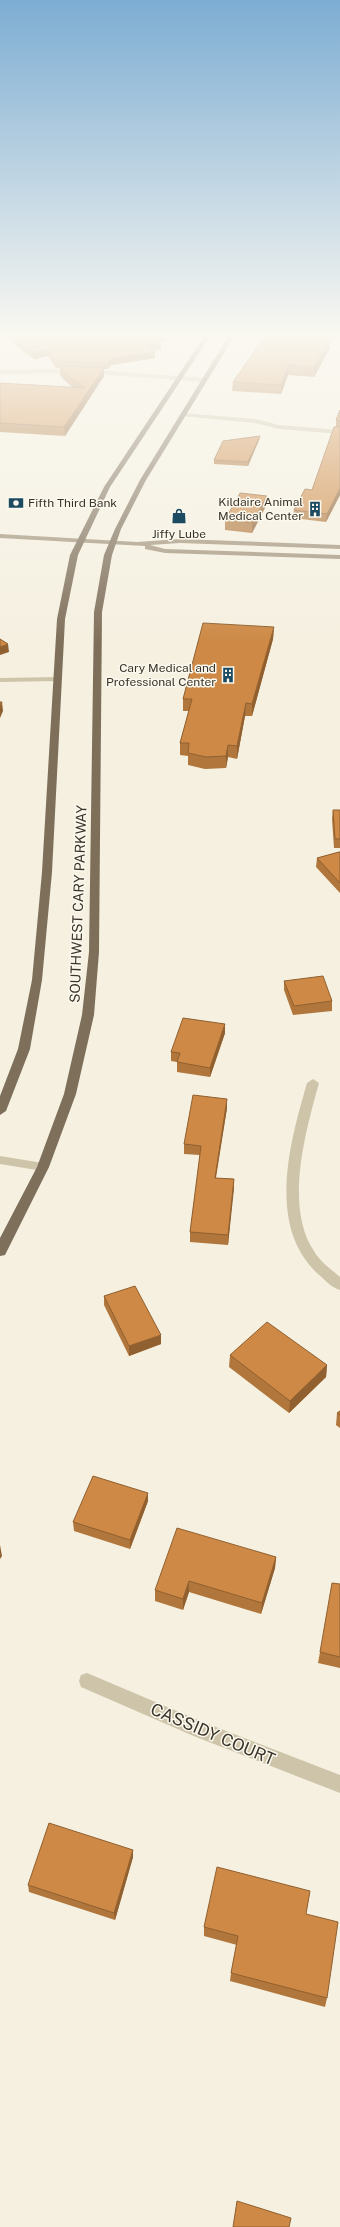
<svg xmlns="http://www.w3.org/2000/svg" width="340" height="2227" viewBox="0 0 340 2227" font-family="'Public Sans',sans-serif">
<style>
.lines{fill:none;stroke-linecap:round;stroke-linejoin:round}
.street{fill:#cec4aa;fill-rule:evenodd}
.secondary{fill:#a2937b;fill-rule:evenodd}
.primary{fill:#7e6f5a;fill-rule:evenodd}
.wall{fill:#b0763b}
.shaded-wall{fill:#906030}
.building{fill:#cd8945;stroke:#906030}
.labels{text-anchor:middle;stroke-width:3;stroke-linejoin:round;paint-order:stroke}
.far-poi-label{font-size:12px;fill:#3b342a;stroke:#fbf8ed;text-anchor:end}
.street-label{font-size:14px;fill:#3b342a;stroke:#fbf8ed}
.near-street-label{font-size:17px;fill:#3b342a;stroke:#fbf8ed}
</style>
<rect width="100%" height="100%" fill="#f5f0e0"/>
<g class="lines">
<path class="street" d="M22,332h8l-30,11v-4z
M232,332l66,5 42,-3v4l-42,3 -68,-6z
M82,369l122,9 3,2 -3,2 -122,-9 -82,1v-4z
M182,413l73,6 24,6 61,5v4l-61,-5 -24,-6 -75,-7z
M60,677l1,2 -4,2 -57,1v-4z
M313,1079l6,4c-13,47 -35,124 -5,168 6,11 17,18 26,26v13c-8,-2 -15,-10 -22,-16 -52,-48 -28,-132 -11,-191z
M0,1156l43,7 4,1 2,3 -2,3 -4,1 -43,-7z
M87,1673l111,47 142,55v18l-144,-56 -115,-50 -2,-6 2,-6z"/>
<path class="secondary" d="M0,534l137,8 43,-3 160,6v4l-160,-6 -30,2 15,4 175,6v4l-175,-6 -20,-4v-3l-145,-8z"/>
<path class="primary" d="M207,332h6l-103,155 -32,68 -13,64 -13,253 -10,108 -12,69 -24,62 -6,4v-19l18,-47 14,-69 10,-108 15,-253 13,-64 34,-68z
M231,332h6l-91,148 -25,49 -9,26 -10,57 -3,340 -5,63 -18,79 -27,73 -44,88 -5,1v-18l37,-71 27,-73 18,-79 7,-63 5,-340 10,-57 11,-26 25,-49z"/>
</g>
<path class="wall" d="M62,332h110v1l-4,1 1,6 -9,2 1,1v6l-8,1 2,2v6l-44,7 -3,4h-4v7l-39,60 -65,-4v-49l72,4 -7,-6 -5,-6v-7h-4l-8,-12 -14,3 -24,-18 -1,-6 67,3 18,3 -10,-1z
M330,348l-16,29 -26,-2 -7,19 -49,-3 1,-9z
M340,410v85l-14,27 -33,-4 1,-8 18,-20 24,-63v-7z
M260,436l-1,4 -11,26 -34,-2v-4z
M267,496l-1,10 -14,27 -27,-3v-10z
M274,627l-1,12 -21,77h-7l-8,43 -9,-2 -2,11 -21,1 -17,-4v-9l-8,-1v-12l9,-32h-6v-12z
M333,810h7v38h-6l-2,-29z
M340,852v41l-24,-26 1,-9z
M284,981l48,20v10l-39,4 -9,-25z
M225,1024v9l-15,44 -33,-5v-10l-6,-1v-9z
M227,1108l-11,70 18,1 -6,66 -38,-3v-10l10,-77 -16,-1v-10z
M104,1296l57,48 -32,12 -25,-51z
M230,1355l97,10 -1,12 -37,36 -60,-46z
M340,1411v17l-4,-3 1,-12z
M148,1501l-18,48 -56,-18 -1,-9z
M276,1557l-1,11 -14,46 -72,-22 -6,18 -28,-9v-11z
M340,1584v84l-22,-5 2,-11z
M133,1850v7l-18,63 -86,-28 -1,-7z
M306,1914l21,84 -2,9 -95,-26 1,-8 6,-28 -33,-9v-9z"/>
<path class="shaded-wall" d="M0,332h17l-17,5z
M160,332h12v1l-12,2z
M169,334v6l-18,3v-6z
M331,339l-1,9 -16,29v-10z
M161,343v6l-15,3v-7z
M48,350v6l-14,3 -1,-7z
M155,352v6l-44,7 -3,4v-6l3,-4z
M289,365l-1,10 -7,19v-9z
M104,368v8l-39,60 -1,-9z
M260,436l-1,4 -11,26v-4z
M340,488v7l-14,27 1,-8z
M267,496l-1,10 -14,27v-10z
M274,627l-1,12 -21,77v-12z
M8,644l1,8 -9,3v-8z
M2,702l1,9 -3,7v-10z
M246,703l-1,13 -8,43v-13z
M228,745v12l-2,11v-12z
M225,1024v9l-15,44v-9z
M227,1099v9l-13,79 1,-9z
M234,1179v10l-6,56v-10z
M161,1335v9l-32,12v-10z
M327,1365l-1,12 -37,36 1,-12z
M148,1493v8l-18,48v-9z
M0,1545l2,11 -2,3z
M276,1557l-1,11 -14,46 1,-11z
M189,1581v11l-6,18v-11z
M133,1850v7l-18,63 -1,-7z"/>
<path class="building" d="M18,332h42l16,6 17,4 12,-3 -1,-2 -20,-4 -4,-1h85l4,2 -18,3 10,6 -15,2 9,7 -44,7 -3,4 -53,-2 -7,-11 -15,2 -24,-17z
M265,336l40,3 1,-2 25,2 -17,28 -25,-2 -8,20 -48,-3z
M60,366l44,2 -40,59 -64,-4v-40l85,5 -21,-15z
M340,410v11l-4,-1z
M340,426v62l-13,26 -33,-4 11,-21 7,1 22,-63z
M260,436l-12,26 -34,-2 9,-19z
M240,493l27,3 -15,27 -27,-3z
M203,623l71,4 -22,77 -6,-1 -9,43 -9,-1 -2,11 -20,1 -18,-4 1,-10h-9l12,-44h-9z
M0,639l8,5 -8,3z
M0,702h2l-2,6z
M333,810h7v29h-5z
M339,852h1v31l-23,-25z
M323,976l9,25 -38,5 -10,-25z
M183,1018l42,6 -15,44 -33,-6 3,-9 -9,-1z
M193,1095l34,4 -12,79 19,1 -6,56 -38,-3 11,-86 -17,-2z
M135,1286l26,49 -32,11 -25,-50z
M267,1322l60,43 -37,36 -60,-46z
M340,1411v4l-3,-2z
M93,1476l55,17 -18,47 -57,-18z
M177,1528l99,29 -14,46 -73,-22 -6,18 -28,-9z
M332,1583l8,1v73l-20,-5z
M49,1823l84,27 -19,63 -86,-28z
M217,1867l93,24 -4,23 32,8 -11,76 -96,-25 7,-37 -34,-9z
M237,2201l54,17 -2,9h-56z"/>
<linearGradient id="sky" x2="0" y2="1"><stop stop-color="#7dadd3"/><stop offset="0.52" stop-color="#faf8f1"/><stop offset="1" stop-color="#faf8f1" stop-opacity="0"/></linearGradient>
<rect width="340" height="644" fill="url(#sky)"/>
<defs>
<g id="bank-bare" transform="scale(1.2)"><path d="M-6-4H6V4H-6ZM0-2.3a2.3 2.3 0 1 0 0 4.6a2.3 2.3 0 1 0 0-4.6Z" fill="#1c4a60" stroke="#fbf8ed" stroke-width="2.5" paint-order="stroke"/></g>
<g id="building-bare" transform="scale(1.2)"><path d="M-4-6H4V6H1V3H-1V6H-4ZM-2.5-4.3h1.7v1.8h-1.7ZM.8-4.3h1.7v1.8H.8ZM-2.5-1h1.7V.8h-1.7ZM.8-1h1.7V.8H.8Z" fill="#1c4a60" stroke="#fbf8ed" stroke-width="2.5" paint-order="stroke"/></g>
<g id="shop-bare" transform="scale(1.2)"><path d="M-5-2.5h2.3a2.7 3.5 0 0 1 5.4 0H5L5.5 6h-11ZM-1.5-2.5h3a1.5 2.3 0 0 0-3 0Z" fill="#1c4a60" stroke="#fbf8ed" stroke-width="2.5" paint-order="stroke"/></g>
</defs>
<g fill-rule="evenodd">
<use href="#bank-bare" x="16" y="503"/>
<use href="#building-bare" x="315" y="509"/>
<use href="#shop-bare" x="179" y="516"/>
<use href="#building-bare" x="228" y="675"/>
</g>
<g class="labels">
<g class="far-poi-label">
<text x="303" y="506">Kildaire Animal<tspan x="303" dy="14">Medical Center</tspan></text>
<text x="28" y="507" text-anchor="start">Fifth Third Bank</text>
<text x="179" y="538" text-anchor="middle">Jiffy Lube</text>
<text x="216" y="672">Cary Medical and<tspan x="216" dy="14">Professional Center</tspan></text>
</g>
<g class="street-label">
<text transform="translate(78 904) rotate(-88)" y="5">SOUTHWEST CARY PARKWAY</text>
</g>
<g class="near-street-label">
<text transform="translate(213 1734) rotate(23)" y="6">CASSIDY COURT</text>
</g>
</g>
</svg>
